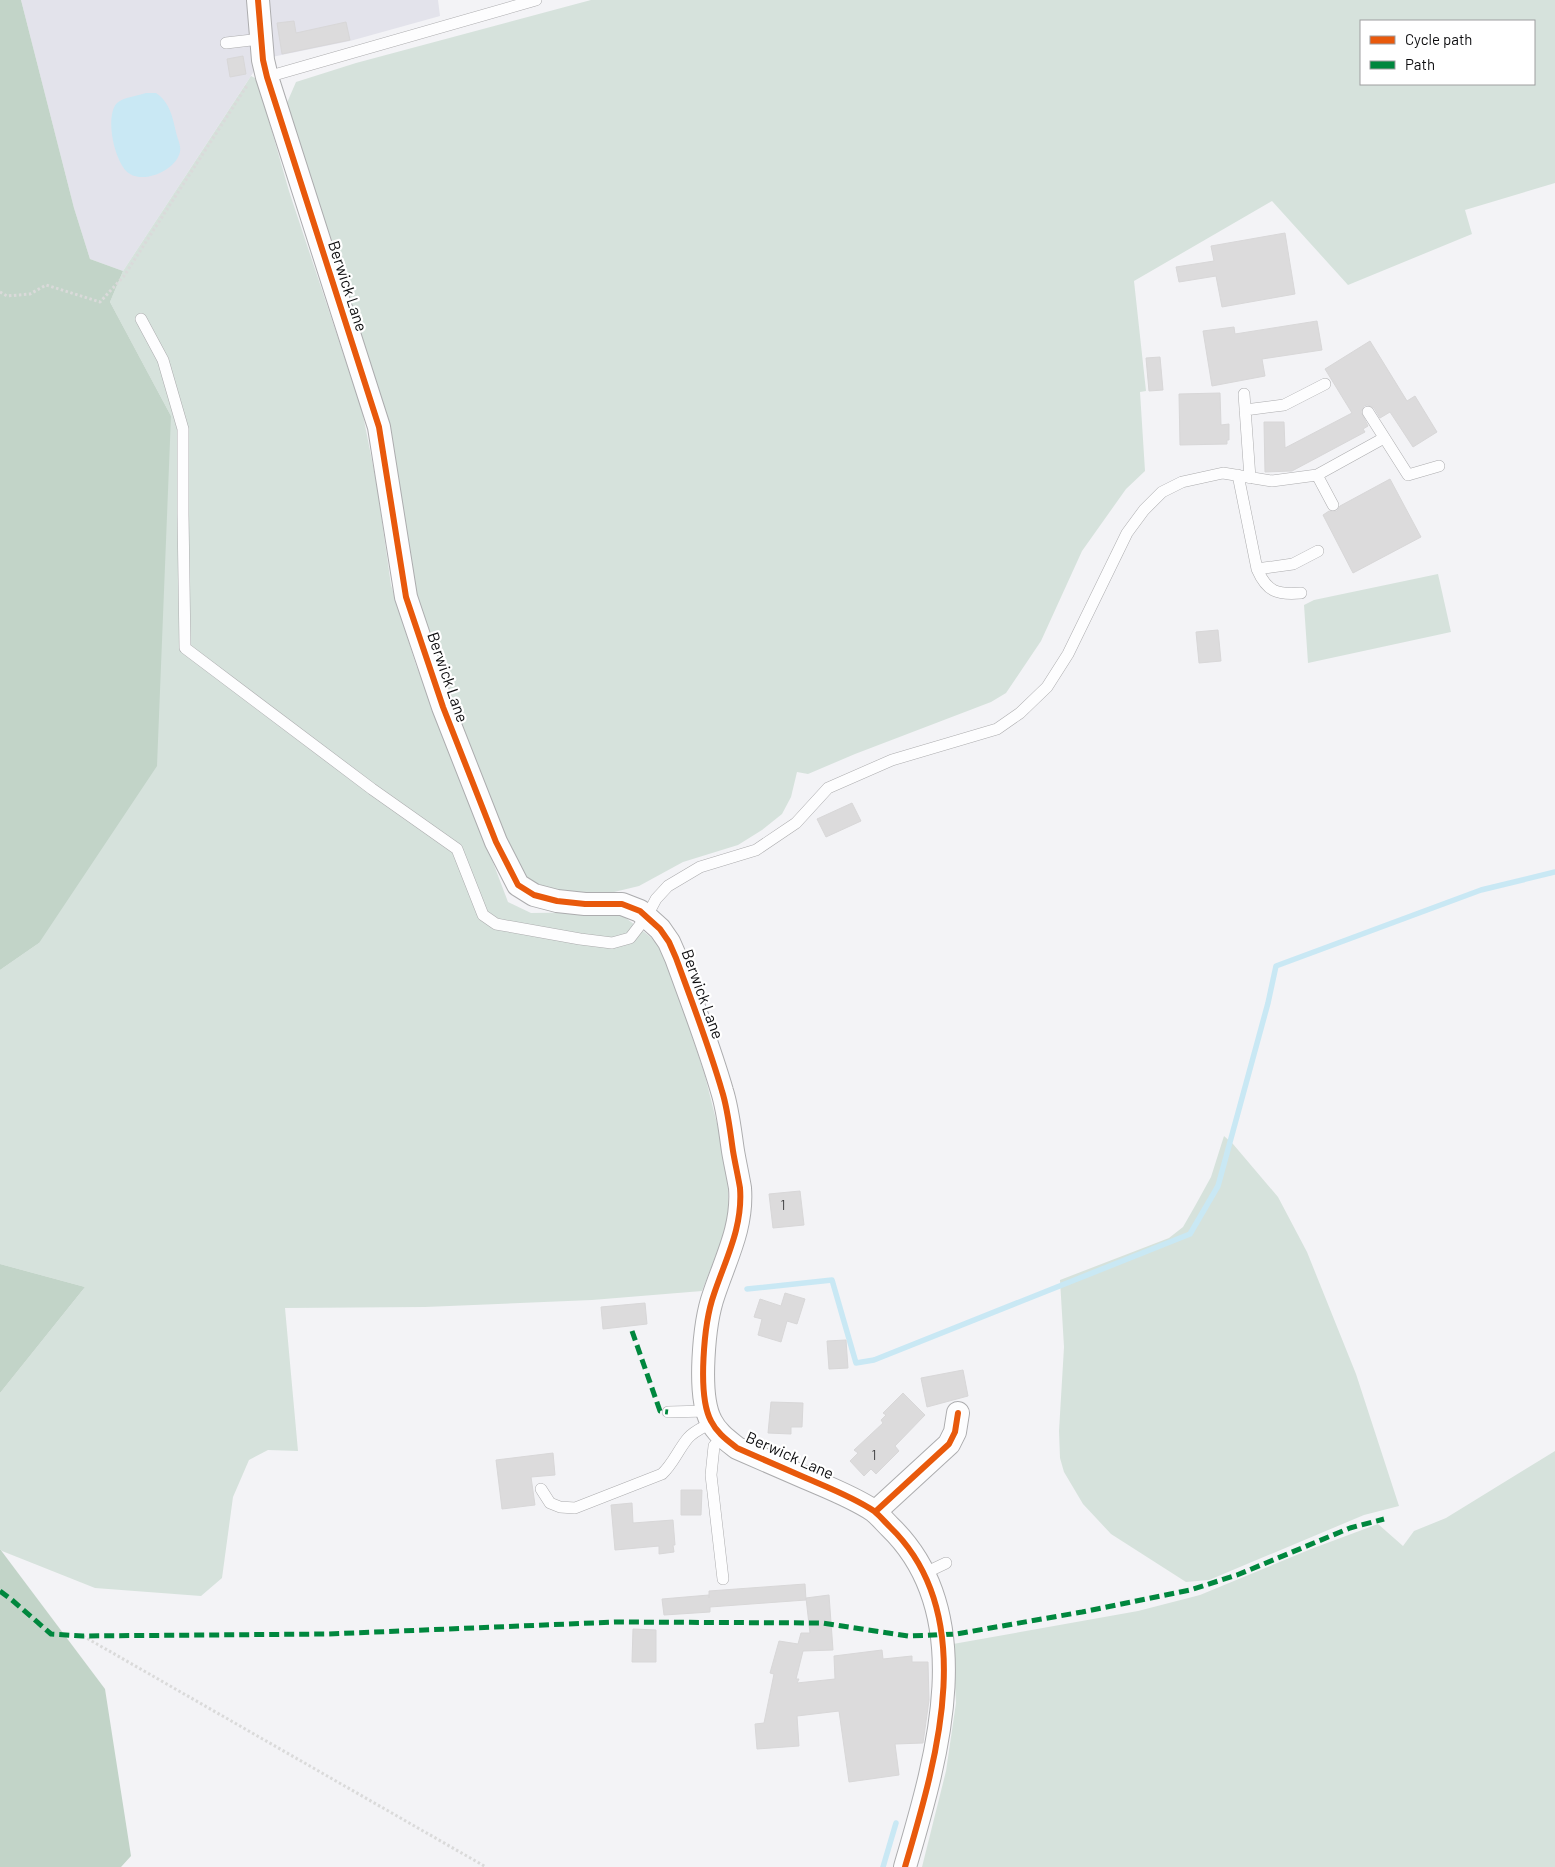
<svg xmlns="http://www.w3.org/2000/svg" width="1555" height="1867" viewBox="0 0 1555 1867" font-family="Barlow,sans-serif">
<style>
.built{fill:#e3e3eb}
.green{fill:#d6e2dc;fill-rule:evenodd}
.forest{fill:#c2d4c8}
.water{fill:#c9e8f4}
.lines{fill:none;stroke-linecap:round;stroke-linejoin:round}
.stream{stroke:#c9e8f4;stroke-width:5.5}
.building{fill:#dcdbdc;stroke:#d8d7d8}
.service-casing{stroke:#acacae;stroke-width:12}
.minor-casing{stroke:#acacae;stroke-width:24}
.path{stroke:#dadada;stroke-width:3;stroke-dasharray:2.5 2.5;stroke-linecap:butt}
.service{stroke:#fdfdfe;stroke-width:11}
.minor{stroke:#fdfdfe;stroke-width:22}
.quiet{stroke:#00873e;stroke-width:5;stroke-dasharray:10 5;stroke-linecap:butt}
.cycleway-casing{stroke:#fff;stroke-width:9}
.cycleway{stroke:#e8590c;stroke-width:6}
.labels{text-anchor:middle;stroke-width:4.5;stroke-linejoin:round;paint-order:stroke}
.number-label{font-size:14px;fill:#424244}
.street-label{font-size:16px;fill:#0c0c0e;stroke:#fff}
</style>
<rect width="100%" height="100%" fill="#f3f3f6"/>
<path class="built" d="M21,0h417l2,16 -90,25 -88,18 -139,212 -33,-12 -16,-51z"/>
<path class="green" d="M591,0h964v183l-90,27 7,24 -124,51 -76,-84 -138,80 12,110 -6,1 5,79 -19,18 -44,62 -41,90 -35,52 -15,9 -136,52 -47,20 -11,-2 -6,25 -9,17 -20,16 -24,15 -55,17 -44,24 -29,7 -50,-1 -30,-11 -22,-24 -94,-262 -128,-490 10,-23 60,-19zM1361,21h173v63h-173z
M251,76l6,3 32,112 73,219 15,76 14,99 25,80 38,94 54,143 23,11 69,-1 22,3 35,27 21,51 27,83 22,87 2,58 -27,70 -110,9 -167,7 -140,1 13,143 -30,-1 -19,10 -16,37 -11,81 -21,18 -106,-8 -93,-37 -2,-2v-156l85,-106 -85,-23v-294l39,-27 132,-527 -61,-114 13,-31z
M1438,574l13,58 -143,31 -4,-58 10,-5z
M1224,1136l9,8 45,53 29,55 49,122 43,132 -35,9 -155,65 -23,2 -75,-48 -28,-30 -19,-32 -4,-14 -1,-27 5,-84 -4,-67 109,-42 14,-11 12,-21 16,-29z
M1555,1451v416h-633l24,-96 10,-68 -3,-59 185,-33 62,-16 111,-46 67,-25 25,22 11,-15 32,-13z"/>
<path class="forest" d="M0,0h21l53,208 16,51 33,12 -13,31 61,114 -14,350 -118,177 -39,27z
M0,1264l85,23 -85,106z
M0,1549l105,140 26,167 -10,11h-121z"/>
<path class="water" d="M146,93h10c15,10 17,27 21,43 2,6 5,13 2,19 -6,16 -34,28 -49,19 -15,-8 -26,-58 -13,-71 7,-6 20,-7 29,-10z"/>
<g class="lines">
<path class="stream" d="M747,1289l85,-9 24,83 18,-3 316,-126 28,-48 50,-183 8,-37 205,-76 74,-18
M883,1867l13,-44"/>
</g>
<path class="building" d="M294,21l2,12 50,-11 4,18 -68,14 -5,-31z
M243,56l3,18 -16,3 -3,-18z
M1285,233l10,61 -73,13 -6,-31 -37,6 -3,-15 38,-6 -3,-15z
M1317,321l5,29 -60,9 3,17 -53,10 -9,-55 31,-4 1,7z
M1370,341l37,60 8,-5 22,36 -24,15 -23,-35 -10,6 -6,-10 -7,-3 -3,1 -3,6 7,14 -5,3 2,3 -73,39 -27,1 -1,-50h20l1,26 67,-35 -27,-44z
M1160,357l3,33 -14,1 -3,-33z
M1220,393l1,32 8,-1v16h-2v4l-47,1 -1,-51z
M1390,479l31,58 -68,36 -30,-58 6,-4h8l3,-5z
M1218,630l3,31 -22,2 -3,-31z
M852,803l9,18 -35,16 -9,-18z
M800,1191l4,34 -31,3 -4,-34z
M785,1293l20,6 -8,25 -10,-3 -6,21 -23,-7 4,-16 -8,-2 6,-18 21,7z
M645,1303l2,21 -44,5 -2,-22z
M846,1340l2,28 -19,1 -2,-28z
M963,1370l5,26 -41,11 -6,-29z
M903,1393l22,22 -30,31 4,5 -23,23 -5,-5 -7,7 -14,-15 8,-8 -4,-3 29,-27 -2,-3 5,-5 -3,-2z
M771,1402l32,1 -1,24h-11v7l-23,-1z
M553,1453l2,22 -24,2 4,28 -33,4 -6,-49z
M681,1490h21l-1,25h-20z
M632,1503l1,20 40,-3 2,25h-2l1,7 -15,2v-8l-44,4 -4,-45z
M805,1584l1,16 -96,7v5l-46,3 -2,-16 47,-4v3v-7z
M829,1595l4,55 -30,1 -7,28h3l-2,4 38,-4 -1,-23 48,-6 1,9 29,-3v6h16l1,38 -6,43 -28,1 4,31 -50,7 -10,-71 -42,5 2,30 -42,3 -2,-25 9,-1 10,-49 -4,-1 9,-32 19,3 3,-11h9l-4,-35z
M633,1629l23,1v32h-24z"/>
<g class="lines">
<g class="service-casing">
<path id="service" d="M226,43l35,-4
M267,77l269,-77
M141,319l22,41 20,69v85l2,134 187,141 85,60 26,66 13,9 84,15 32,4 18,-5 17,-22 9,-17 12,-13 32,-19 56,-17 40,-27 32,-35 64,-28 105,-31 23,-16 27,-26 21,-33 59,-121 17,-23 18,-18 20,-10 41,-9 49,8 45,-6 67,-37
M1244,394l6,84
M1245,410l39,-5 41,-21
M1368,412l40,63 31,-9
M1238,475l19,94c10,23 20,26 44,24
M1317,475l16,30
M1257,569l36,-5 25,-13
M668,1412l39,-1
M723,1437l-9,9 -3,29 12,104
M541,1489l9,14 10,4 15,1 87,-34c11,-10 16,-24 26,-36 6,-7 16,-11 23,-15
M925,1573l21,-10"/>
</g>
<g class="minor-casing">
<path id="minor" d="M258,0l5,60 4,17 112,350 27,170 37,110 53,135 22,43 16,10 23,6 28,3h37l18,7 20,18 9,13 7,16c16,44 33,88 46,133 6,19 8,40 11,60 2,12 5,25 7,37 3,39 -14,70 -26,106 -10,28 -17,101 -3,127 6,12 16,19 26,27 23,10 46,20 69,30 23,10 47,19 68,33 6,5 11,11 16,16 91,88 46,234 15,340
M875,1512l74,-68 6,-12 3,-19"/>
</g>
<path class="path" d="M0,292l7,4 23,-2 16,-9 54,17 24,-26 124,-192
M83,1636l403,231"/>
<use href="#service" class="service"/>
<use href="#minor" class="minor"/>
<path class="quiet" d="M632,1331l28,80 8,1
M0,1591l12,9 39,34 32,2 245,-2 288,-12 206,1 86,13 48,-2 126,-22 108,-22 47,-15 113,-47 34,-9"/>
<g class="cycleway-casing">
<path id="cycleway" d="M258,0l5,60 4,17 112,350 27,170 37,110 53,135 22,43 16,10 23,6 28,3h37l18,7 20,18 9,13 7,16c16,44 33,88 46,133 6,19 8,40 11,60 2,12 5,25 7,37 3,39 -14,70 -26,106 -10,28 -17,101 -3,127 6,12 16,19 26,27 23,10 46,20 69,30 23,10 47,19 68,33 6,5 11,11 16,16 91,88 46,234 15,340
M875,1512l74,-68 6,-12 3,-19"/>
</g>
<use href="#cycleway" class="cycleway"/>
</g>
<g class="labels">
<g class="number-label">
<text x="783" y="1210">1</text>
<text x="874" y="1460">1</text>
</g>
<g class="street-label">
<text transform="translate(348 286) rotate(72)" y="6">Berwick Lane</text>
<text transform="translate(448 677) rotate(71)" y="6">Berwick Lane</text>
<text transform="translate(703 994) rotate(70)" y="6">Berwick Lane</text>
<text transform="translate(790 1455) rotate(24)" y="6">Berwick Lane</text>
</g>
</g>
<rect x="1360" y="20" width="175" height="65" fill="#ffffff" stroke="#9e9e9f"/>
<rect x="1370" y="36" width="25" height="8" fill="#e8590c" stroke="#9e9e9f"/>
<text x="1405" y="45" font-size="15" fill="#0c0c0e">Cycle path</text>
<rect x="1370" y="61" width="25" height="8" fill="#00873e" stroke="#9e9e9f"/>
<text x="1405" y="70" font-size="15" fill="#0c0c0e">Path</text>
</svg>
